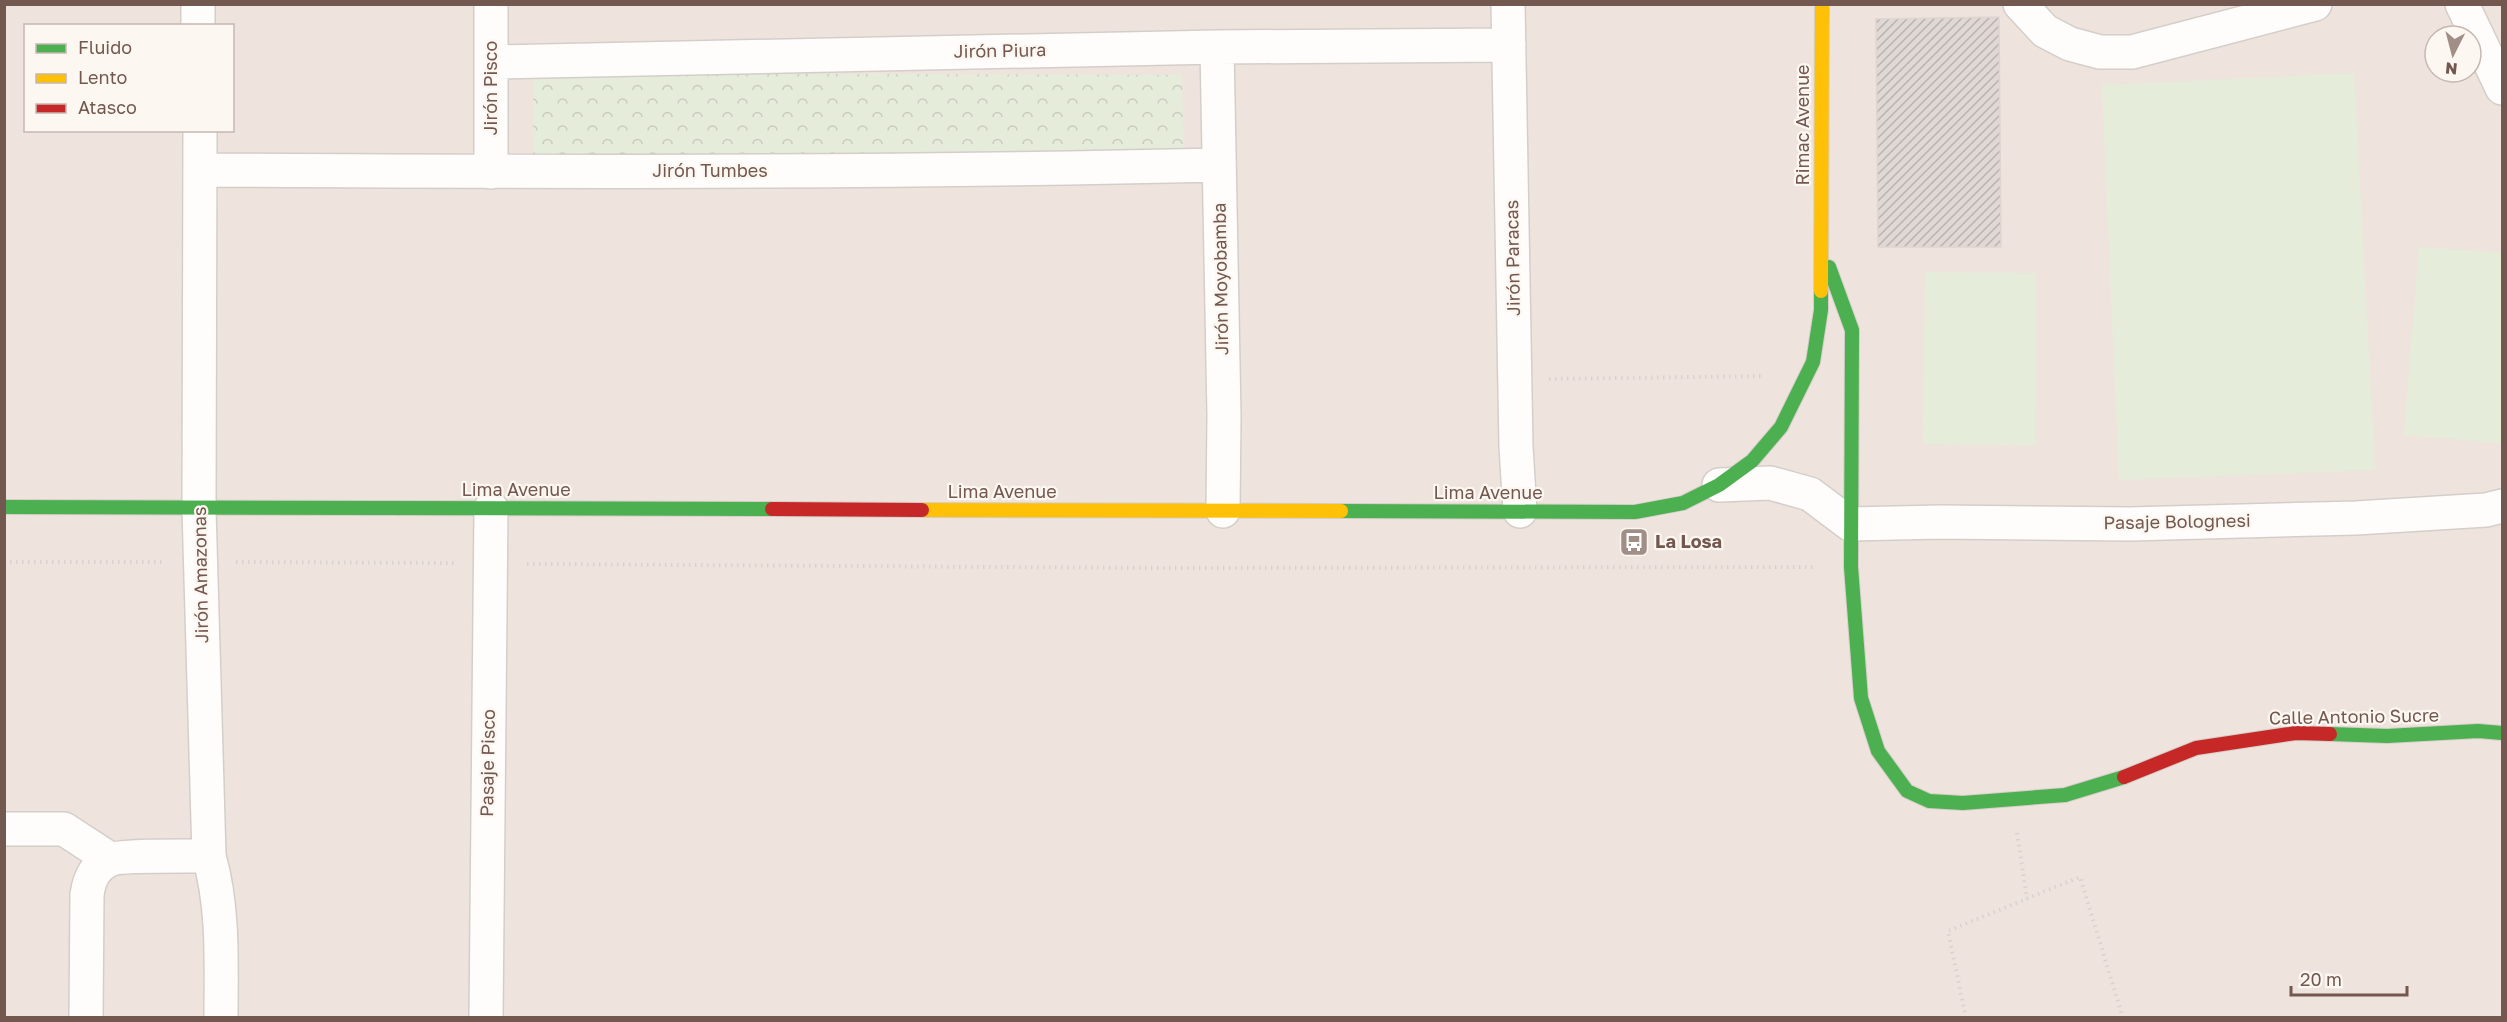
<svg xmlns="http://www.w3.org/2000/svg" width="2507" height="1022" viewBox="0 0 2507 1022" font-family="'Golos Text',sans-serif">
<style>
.residential{fill:#eee4dd;fill-rule:evenodd}
.park{fill:url(#park-crowns)}
.pitch{fill:#e6ecda}
.building{fill:url(#building-hatch);stroke:#dfd5d1;stroke-width:1.5}
.lines{fill:none;stroke-linecap:round;stroke-linejoin:round}
.street-casing{stroke:#d4cec9;stroke-width:36}
.fast-casing{stroke:#d6ceca;stroke-width:16}
.slow-casing{stroke:#d6ceca;stroke-width:16}
.jam-casing{stroke:#d6ceca;stroke-width:16}
.path{stroke:#d9d2d0;stroke-width:4;stroke-dasharray:1.5 4.5;stroke-linecap:butt}
.street{stroke:#fefdfc;stroke-width:33}
.fast{stroke:#4caf50;stroke-width:14}
.slow{stroke:#ffc107;stroke-width:14}
.jam{stroke:#c62828;stroke-width:14}
.labels{text-anchor:middle;stroke-width:4.5;stroke-linejoin:round;paint-order:stroke}
.street-label{font-size:18px;fill:#735850;stroke:#fdf7f1}
.poi-label{font-size:18px;font-weight:bold;fill:#735850;stroke:#fdf7f1;text-anchor:start}
</style>
<defs>
<pattern id="park-crowns" width="20" height="18" patternUnits="userSpaceOnUse" patternTransform="scale(1.5)"><rect width="20" height="18" fill="#e6ecda"/><path d="M2 6a3 3 0 1 1 6 0M12 15a3 3 0 1 1 6 0" fill="none" stroke="#c9ccbd"/></pattern>
<pattern id="building-hatch" width="6" height="6" patternUnits="userSpaceOnUse" patternTransform="scale(1.5)"><rect width="6" height="6" fill="#e0d8d4"/><path d="M-1 1l2-2M0 6l6-6M5 7l2-2" fill="none" stroke="#bab2ae"/></pattern>
</defs>
<rect width="100%" height="100%" fill="#f6f2ee"/>
<path class="residential" d="M5,5h2497v1012h-2497zM26,26h206v104h-206zM2435,36h36v36h-36z"/>
<path class="park" d="M533,73l649,2 2,90 -651,-1z"/>
<path class="pitch" d="M2354,73l21,397 -256,10 -17,-395z
M2419,247l83,6v190l-98,-8z
M1925,272l111,1 -1,172 -112,-1z"/>
<path class="building" d="M1999,17l2,230h-123l-2,-228z"/>
<g class="lines">
<g class="street-casing">
<path id="street" d="M198,4v22
M491,4v168
M1508,4l8,443 4,64
M2020,4l25,27 25,13 30,8h32l183,-48
M2462,4l40,84
M1217,47l7,369 -1,95
M492,62l725,-15 292,-2
M200,130l-1,379 10,347c15,53 12,107 12,162
M201,170c339,2 679,3 1018,-5
M1719,485l51,-2 40,11 40,30 91,-2 189,2 226,-6 130,-8 16,-4
M4,829h60l46,30
M86,1018l1,-123c2,-15 7,-28 22,-35 10,-5 83,-4 100,-4
M486,1018l5,-510"/>
</g>
<g class="fast-casing">
<path id="fast" d="M1829,267l23,63 -1,237 10,131 17,53 29,40 22,10 34,2 102,-8 59,-18
M4,507l768,2
M1341,511l294,1 48,-9 36,-18 33,-24 29,-34 32,-65 8,-52v-19
M2330,734l57,2 91,-5 24,2"/>
</g>
<g class="slow-casing">
<path id="slow" d="M1821,291l1,-287
M922,510l419,1"/>
</g>
<g class="jam-casing">
<path id="jam" d="M772,509l150,1
M2124,777l72,-29 100,-15 34,1"/>
</g>
<path class="path" d="M1549,379l216,-3
M4,562h162
M236,562l218,1
M527,564l635,4 654,-1
M2017,833l10,66
M1966,1018l-18,-87 132,-54 43,141"/>
<use href="#street" class="street"/>
<use href="#fast" class="fast"/>
<use href="#slow" class="slow"/>
<use href="#jam" class="jam"/>
</g>
<defs>
<g id="bus-square" transform="scale(1.5)"><rect x="-9" y="-9" width="18" height="18" rx="4" fill="#a18e87" stroke="#fdf7f1"/><path d="M-5-6H5V4H4V6H2V4H-2V6H-4V4H-5ZM-3.5-4V0h7V-4ZM-3.5 1.2v1.5H-2V1.2ZM2 1.2v1.5H3.5V1.2Z" fill="#fff"/></g>
</defs>
<g fill-rule="evenodd">
<use href="#bus-square" x="1634" y="542"/>
</g>
<g class="labels">
<g class="street-label">
<text transform="translate(1000 51) rotate(-1)" y="6">Jirón Piura</text>
<text transform="translate(491 88) rotate(-90)" y="6">Jirón Pisco</text>
<text transform="translate(1803 125) rotate(-90)" y="6">Rimac Avenue</text>
<text x="710" y="177">Jirón Tumbes</text>
<text transform="translate(1513 258) rotate(-91)" y="6">Jirón Paracas</text>
<text transform="translate(1221 279) rotate(-91)" y="6">Jirón Moyobamba</text>
<text x="516" y="496">Lima Avenue</text>
<text x="1002" y="498">Lima Avenue</text>
<text x="1488" y="499">Lima Avenue</text>
<text transform="translate(2177 522) rotate(-1)" y="6">Pasaje Bolognesi</text>
<text transform="translate(201 575) rotate(-91)" y="6">Jirón Amazonas</text>
<text transform="translate(2354 717) rotate(-1)" y="6">Calle Antonio Sucre</text>
<text transform="translate(488 763) rotate(-89)" y="6">Pasaje Pisco</text>
</g>
<g class="poi-label">
<text x="1655" y="548">La Losa</text>
</g>
</g>
<rect width="2507" height="1022" fill="none" stroke="#735850" stroke-width="12"/>
<rect x="24" y="24" width="210" height="108" fill="#fdf7f1" stroke="#c6b7b1" stroke-width="1.5"/>
<rect x="36" y="44" width="30" height="9" fill="#4caf50" stroke="#c6b7b1" stroke-width="1.5"/>
<text x="78" y="54" font-size="18" fill="#735850">Fluido</text>
<rect x="36" y="74" width="30" height="9" fill="#ffc107" stroke="#c6b7b1" stroke-width="1.5"/>
<text x="78" y="84" font-size="18" fill="#735850">Lento</text>
<rect x="36" y="104" width="30" height="9" fill="#c62828" stroke="#c6b7b1" stroke-width="1.5"/>
<text x="78" y="114" font-size="18" fill="#735850">Atasco</text>
<g transform="translate(2453 54) rotate(186)"><circle r="28" fill="#fdf7f1" stroke="#c6b7b1" stroke-width="1.5"/>
<path d="M0-4.5L10 22L0 15L-10 22Z" fill="#a18e87"/>
<text y="-9" font-size="16" font-weight="bold" text-anchor="middle" fill="#735850">N</text>
</g>
<path d="M2291 986v9h116v-9" fill="none" stroke="#735850" stroke-width="3"/>
<text x="2300" y="986" font-size="18" fill="#735850" stroke="#fdf7f1" stroke-width="4.5" paint-order="stroke">20 m</text>
</svg>
